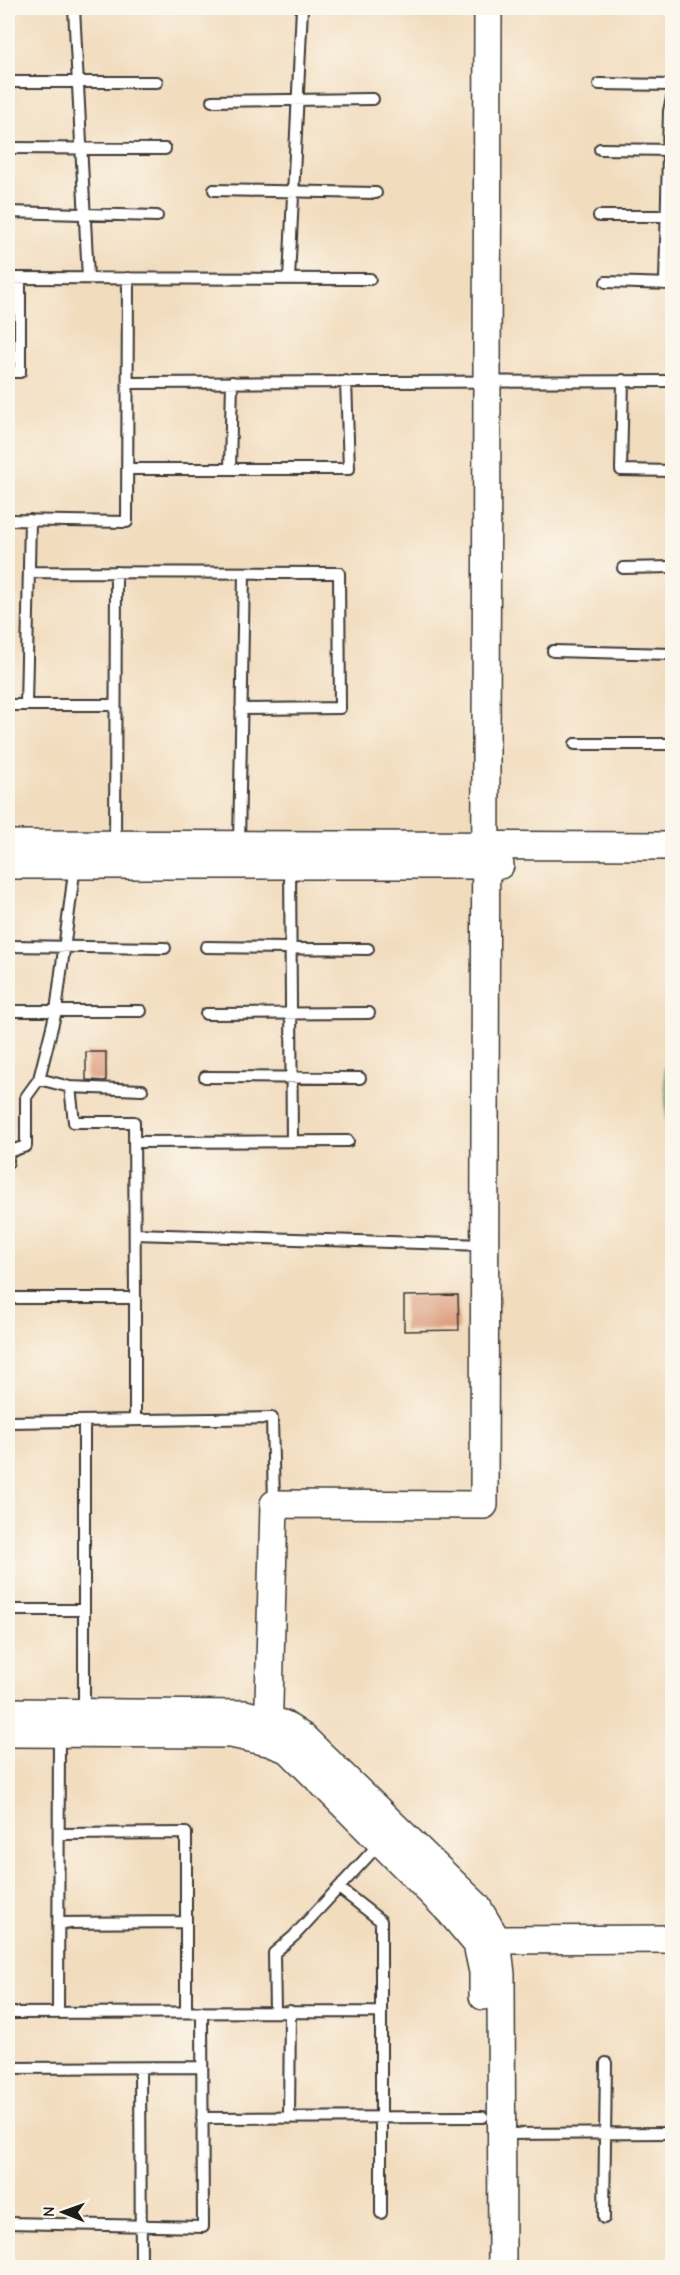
<svg xmlns="http://www.w3.org/2000/svg" width="680" height="2275" viewBox="0 0 680 2275" font-family="'Comic Neue',sans-serif">
<style>
.green{fill:#77c98b;stroke:#4a7254;stroke-width:1.5}
.building{fill:#dd9f80}
.lines{fill:none;stroke-linecap:round;stroke-linejoin:round}
.service-casing{stroke:#3c3934;stroke-width:14}
.tertiary-casing{stroke:#3c3934;stroke-width:30}
.service{stroke:#fff;stroke-width:10}
.tertiary{stroke:#fff;stroke-width:27}
</style>
<rect width="100%" height="100%" fill="#fbf7ec"/>
<filter id="ink" filterUnits="userSpaceOnUse"><feTurbulence type="fractalNoise" baseFrequency=".0167" numOctaves="2"/><feDisplacementMap in="SourceGraphic" scale="12" xChannelSelector="R" yChannelSelector="G"/><feConvolveMatrix kernelMatrix="1 2 1 2 8 2 1 2 1" color-interpolation-filters="sRGB"/></filter>
<filter id="wash" filterUnits="userSpaceOnUse"><feTurbulence type="fractalNoise" baseFrequency=".008" numOctaves="4" result="noise"/><feDisplacementMap in="SourceGraphic" scale="24" xChannelSelector="R" yChannelSelector="G"/><feGaussianBlur stdDeviation="1.35" result="paint"/><feColorMatrix in="noise" values="0 0 0 0 0 0 0 0 0 0 0 0 0 0 0 0 0 1.4 0 .05"/><feComposite in="paint" operator="in"/></filter>
<g filter="url(#wash)">
<rect width="100%" height="100%" fill="#f2dcbe"/>
<path class="green" d="M672,1066v196l-7,-195z"/>
<g id="blocks">
<path class="building" d="M86,1052h20v29l-20,-1z
M458,1295l1,35 -55,1v-35z"/>
</g>
</g>
<g filter="url(#ink)">
<use href="#blocks" fill-opacity="0" stroke="#3c3934" stroke-width="1.5"/>
<g class="lines">
<g class="service-casing">
<path id="service" d="M74,8l14,270
M8,82h149
M599,84l73,1
M212,101l161,-2
M8,148l157,1
M600,149l72,1
M214,190l162,3
M8,212l149,4
M599,216h73
M8,278l362,1
M289,279l13,-271
M606,282l66,2
M665,284l4,-173 3,-13
M8,372h12v-94
M623,380l-2,90 51,1
M128,383l544,-2
M127,469h222l-3,-88
M230,469l2,-87
M8,520l119,2 1,-244
M623,568l49,-1
M29,572l310,1 1,135 -99,1
M553,651l119,3
M8,705h107
M26,705l4,-185
M575,744h97
M115,845l1,-273
M239,845l5,-272
M290,866l2,274
M8,946l157,2
M206,947l162,2
M8,1011h133
M206,1014l163,-1
M205,1077l155,1
M39,1079l31,8 72,3
M134,1142l214,-1
M8,1162v-10l18,-6v-49l13,-18 17,-68 19,-146
M135,1234l349,11
M8,1298h127l-1,-176h-60l-4,-35
M135,1298v122
M8,1422l264,-4 2,86
M8,1610h76
M84,1713v-292
M59,1834l127,-1v179
M339,1888l42,33v292
M58,1923l128,-1
M275,2011l-1,-58 20,-17 86,-93
M8,2013l373,-1
M58,2013l1,-279
M8,2068l194,-1
M140,2068l1,200
M202,2118l281,-1
M289,2118l1,-107
M502,2134l170,-1
M604,2218l2,-155
M8,2223l195,4 -1,-215"/>
</g>
<g class="tertiary-casing">
<path id="tertiary" d="M8,844l664,2
M8,865h492
M8,1712l237,2 38,10 20,13 174,169 20,34 4,34 1,294
M8,1733l223,1 37,8 21,8 161,162 27,32 6,28v24
M268,1742l6,-238 210,1 4,-1497
M479,1944l18,-4 175,-1"/>
</g>
<use href="#service" class="service"/>
<use href="#tertiary" class="tertiary"/>
</g>
</g>
<rect width="680" height="2275" fill="none" stroke="#fbf7ec" stroke-width="30"/>
<g transform="translate(63 2212) rotate(271)" stroke="#fbf7ec" stroke-width="4.5" paint-order="stroke">
<path d="M0-4.5L10 22L0 15L-10 22Z" fill="#1c1c1c"/>
<text y="-9" font-size="16" font-weight="bold" text-anchor="middle" fill="#1c1c1c">N</text>
</g>
</svg>
